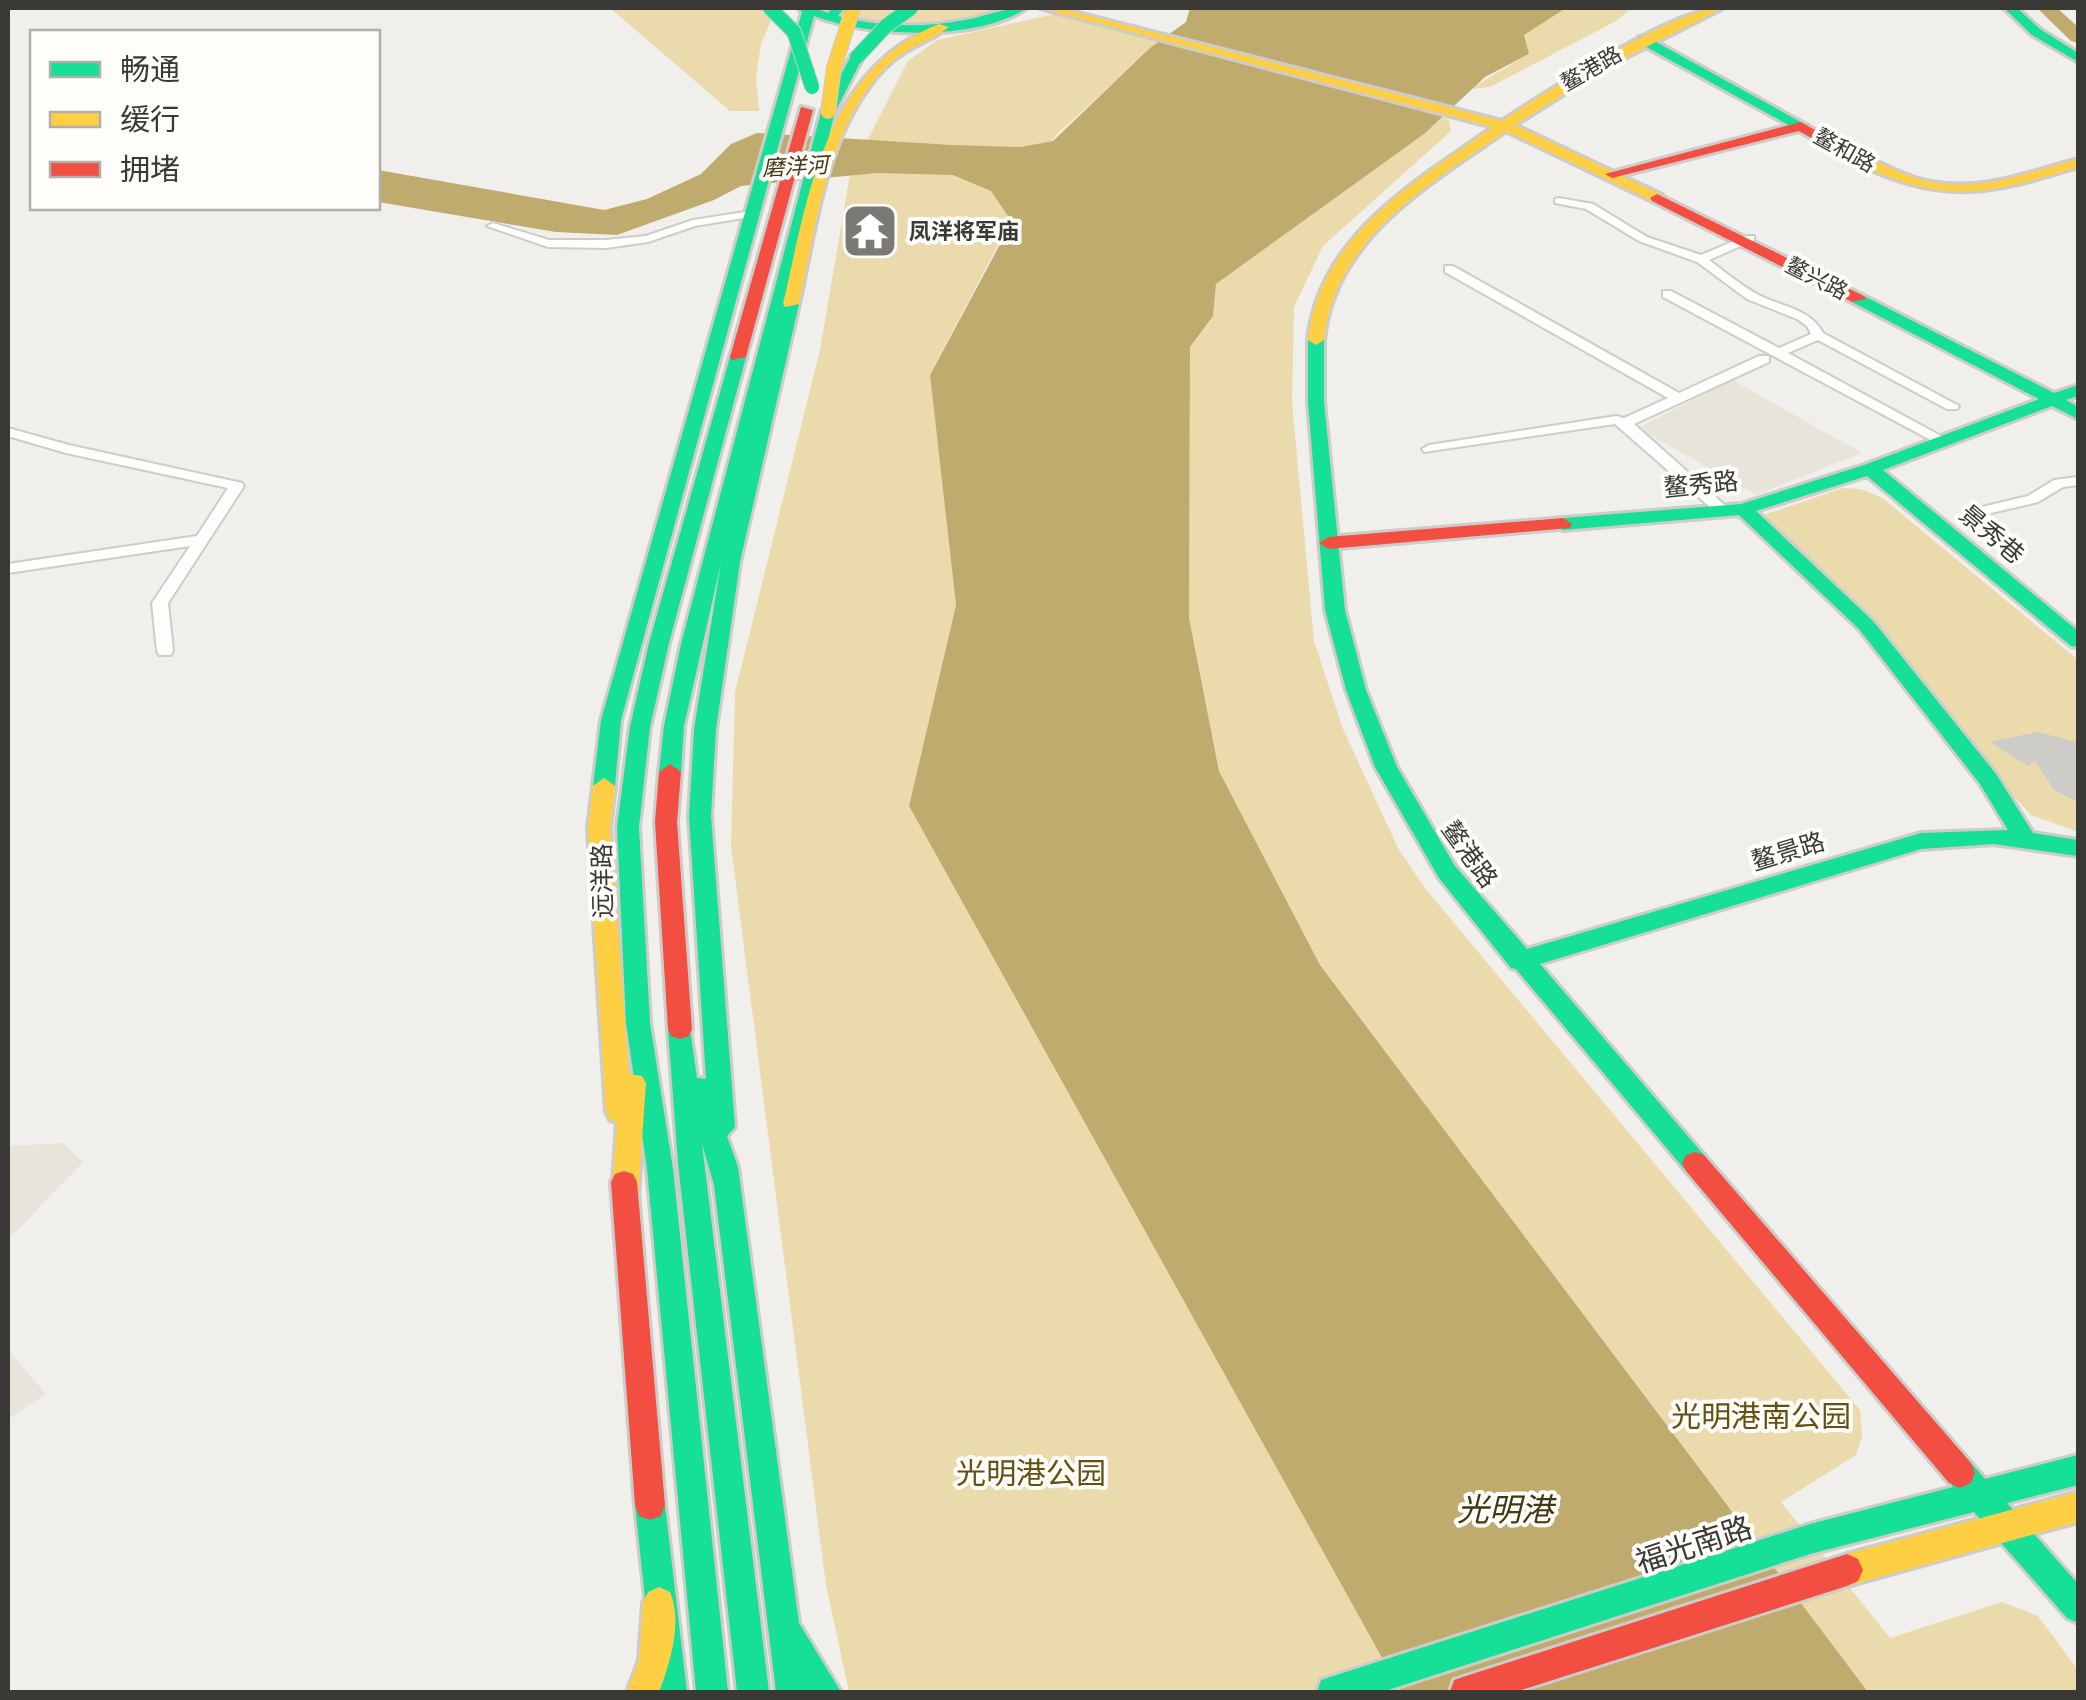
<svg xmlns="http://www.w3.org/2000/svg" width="2086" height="1700" viewBox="0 0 2086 1700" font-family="Mulish,'Noto Sans SC',sans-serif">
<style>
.built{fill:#e7e4da}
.green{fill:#eadaac}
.water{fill:#c0ab6f}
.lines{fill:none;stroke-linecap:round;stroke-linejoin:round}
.river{fill:#c0ab6f;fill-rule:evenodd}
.building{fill:#cdccc9}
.street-casing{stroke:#cdccc9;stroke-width:4}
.fast-casing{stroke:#cdccc9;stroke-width:6}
.slow-casing{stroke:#cdccc9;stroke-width:6}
.jam-casing{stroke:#cdccc9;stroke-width:6}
.street{fill:#fdfdfc;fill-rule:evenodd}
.fast{fill:#16e098;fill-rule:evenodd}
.slow{fill:#ffcf43;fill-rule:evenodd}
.jam{fill:#f24e42;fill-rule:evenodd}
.fast-bridge-casing{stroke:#cdccc9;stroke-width:16;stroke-linecap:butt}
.slow-bridge-casing{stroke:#cdccc9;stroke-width:16;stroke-linecap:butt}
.fast-bridge{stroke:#16e098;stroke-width:14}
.slow-bridge{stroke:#ffcf43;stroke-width:14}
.labels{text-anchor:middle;stroke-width:8;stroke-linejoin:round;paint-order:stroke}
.far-street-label{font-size:22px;fill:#3a3936;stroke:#fffdf9}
.far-water-label{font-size:22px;font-style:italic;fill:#433712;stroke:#fffdf9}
.far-poi-label{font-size:22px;font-weight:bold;fill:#3a3936;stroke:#fffdf9;text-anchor:start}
.street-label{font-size:25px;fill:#3a3936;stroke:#fffdf9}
.near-park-label{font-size:30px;fill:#645010;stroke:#fffdf9}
.near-street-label{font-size:30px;fill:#3a3936;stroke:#fffdf9}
.near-water-label{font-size:32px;font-style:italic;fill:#433712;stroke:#fffdf9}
</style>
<rect width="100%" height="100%" fill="#f0efeb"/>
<path class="built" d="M1732,380l130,73 -106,42 -118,-67z
M63,1143l20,19 -75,78v-94z
M8,1350l38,44 -38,25z"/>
<path class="green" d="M610,8h156l5,13 -10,23 -5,33 3,34h-29z
M824,8h176c-59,18 -118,20 -176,0z
M1566,8h66l-16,13 -126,66 -20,2 59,-35 -6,-19z
M1055,14l106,26 -105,95 -126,239 26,231 -47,201 492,886h-552l-23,-107 -95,-739 4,-154 85,-342 30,-176 58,-113 29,-21z
M1441,116l8,4 2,11 -128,115 -29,61 -2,95 22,239 29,88 56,121 26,38 435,522 2,27 -6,18 -75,47 109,136 112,-36 36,14 40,54v22h-210l-548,-727 -101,-194 -30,-153 1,-271 23,-31 3,-32 208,-150z
M1843,488l17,1 21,8 197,163v172l-47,-17 -42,-45 -137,-169 -88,-86z"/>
<path class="water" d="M1190,8h376l-42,27 5,19 -44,23 -61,57 -208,150 -3,32 -23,31 -1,271 30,153 101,194 548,727h-467l-492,-886 47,-201 -26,-230 82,-153 -21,-31 -38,-16 -76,-2 -136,13 -27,14 -97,35 -61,-3 -178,-30v-32l226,40 43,-11 54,-25 30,-30 26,-11 195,12 69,2 32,-6 97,-93 36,-26z"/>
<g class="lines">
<path class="river" d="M2037,8h20l21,19v16l-7,-2z"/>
</g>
<path class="building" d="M2037,732l41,10v60l-24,-12 -19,-29 -7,5 -38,-24z"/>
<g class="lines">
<g class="street-casing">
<path id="street" d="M1559,198l34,6 54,33 54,18 45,-19h8v4l-45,20c15,11 30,24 46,33 24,14 54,14 68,40l136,73 -2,3h-10l-129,-69 -30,13 164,89 -7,4 -5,-1 -277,-148v-6h8l108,57 32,-14 -4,-8 -10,-7 -50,-20 -50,-37 -58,-21 -53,-32 -31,-6v-4z
M751,211l4,1v4l-60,10 -47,16 -42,6 -58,-1 -61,-21 6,-3 56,17h57l40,-4 47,-16z
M1445,266h8l226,127 80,-37h10v6l-135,62 95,85v6h-10l-104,-91 -191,28 -2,-3 7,-4 187,-29 8,2 44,-20 -223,-126z
M8,428l61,17 173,38 2,3 -76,117 5,48 -2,4h-12l-2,-4 -5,-48 38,-57 -182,27v-9l189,-28 31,-48 -162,-35 -58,-17z
M2078,477v8l-15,2 -25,15 -55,13 -7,-4 2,-3 50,-12 26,-16z"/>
</g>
<g class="fast-casing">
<path id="fast" d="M798,8h16l14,5 4,-5h12l-6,8c42,11 84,12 127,4 21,-4 41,-13 62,-12 -52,34 -157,29 -213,8l-193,704 -6,66 -11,8 -11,-8 8,-66 201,-708z
M2004,8h13l23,21 38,24v9l-46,-27z
M1639,37h8l161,89 -12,3 -157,-86z
M852,54l11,3 -28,55 -48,188 12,4 -59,258 -24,167 -5,87 24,311 -8,9 11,31 61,456 42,69h-65l-62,-507 -12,-41 67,548h-32l-59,-529 -10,-134 3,-7 9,-3 9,3 8,56 9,1 -17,-263 5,-87 27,-166 -37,163 -3,46 -11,8 -11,-8 5,-46 17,-82 140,-532z
M1852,296h12l190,97 24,-8v11l-12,4 12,7v12l-26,-13 -169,64 195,161v16l-7,-1 -204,-170 -111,35 117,110 123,153 37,59 45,7v16l-84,-12 -73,5 -381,115 164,191 4,8 -4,8 -9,3 -9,-3 -170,-202 -5,-1 -72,-90 -64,-111 -29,-77 -21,-80 -17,-208v-62l8,-5 8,5v62l21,208 21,80 31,77 58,99 72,83 394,-116 87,-3 -28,-46 -121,-155 -120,-114 -176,15 -9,-6 9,-6 178,-14 123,-39 175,-66 -187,-97z
M738,352l8,5 -77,286 -19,84 -11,100 11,196 23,146 55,523h-32l-49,-523 -21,-146 -9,-196 13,-100 19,-84 81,-286z
M2078,1455v30l-71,18 71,81v39l-11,-5 -93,-106 -164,42 -428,138h-65l4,-12 12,-4 477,-152 143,-37 -8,-14 4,-10 11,-5 11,5 14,16z
M650,1490l11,4 4,11 22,187h-32l-20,-187 4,-11z"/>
</g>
<g class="slow-casing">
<path id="slow" d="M1040,8h18l444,113c41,-27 177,-116 221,-113l-114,58 -94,59 147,70v6h-10l-146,-70c-76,53 -172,107 -182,209l-8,5 -8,-5c11,-104 107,-158 185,-213z
M939,24l10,3c-21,16 -41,18 -64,41 -58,60 -69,158 -86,236l-14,3 -2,-3c25,-107 41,-234 156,-280z
M1855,153c23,7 43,21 67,27 54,14 104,-7 156,-21v8c-94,29 -137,38 -228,-7l-2,-3z
M604,778l11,8 -5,42 19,246 13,2 4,7 -8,113 -4,8 -9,4 -9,-4 -4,-8 5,-74 -7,-2 -4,-8 -18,-284 5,-42z
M2078,1492v30l-231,64 -11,-5 -5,-11 5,-11 11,-5z
M659,1587l11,5c13,30 0,71 -11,100h-32l12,-32 4,-57 5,-11z"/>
</g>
<g class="jam-casing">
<path id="jam" d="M801,107l12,3 -67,247 -14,3 -2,-3z
M1801,122l61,35 -12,3 -51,-29 -187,47 -7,-4z
M1657,194l207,102 2,3 -14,3 -200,-101 -2,-3z
M1563,518l9,6 -2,4 -242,21 -9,-6 9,-6z
M670,764l11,8 -4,50 15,207 -3,7 -9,3 -9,-3 -3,-7 -13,-207 4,-50z
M1695,1152l9,3 267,308 4,10 -4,10 -11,5 -11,-5 -263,-312 -4,-8 4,-8z
M624,1171l9,3 4,8 28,323 -4,11 -11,4 -11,-4 -4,-11 -24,-323 4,-8z
M1847,1554l11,5 5,11 -5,11 -11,5 -332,106h-65l4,-12 12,-4z"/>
</g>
<use href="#street" class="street"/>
<use href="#fast" class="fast"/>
<use href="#slow" class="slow"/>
<use href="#jam" class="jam"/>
<g class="fast-bridge-casing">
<path id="fast-bridge" d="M770,8l24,24 18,55
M857,57l29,-31 25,-18"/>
</g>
<g class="slow-bridge-casing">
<path id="slow-bridge" d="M828,112l6,-44 19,-60"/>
</g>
<use href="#fast-bridge" class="fast-bridge"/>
<use href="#slow-bridge" class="slow-bridge"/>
</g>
<defs>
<g id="temple-square" transform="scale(2.875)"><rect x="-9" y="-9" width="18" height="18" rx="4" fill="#7a7975" stroke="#fffdf9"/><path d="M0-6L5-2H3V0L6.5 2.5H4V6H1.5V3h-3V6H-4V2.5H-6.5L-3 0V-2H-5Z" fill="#fff"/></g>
</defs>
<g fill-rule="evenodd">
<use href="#temple-square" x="870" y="231"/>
</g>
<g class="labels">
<g class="far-street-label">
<text transform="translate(1591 68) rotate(-30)" y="8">鳌港路</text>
<text transform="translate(1845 150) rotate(29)" y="8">鳌和路</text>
<text transform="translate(1817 278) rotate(27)" y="8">鳌兴路</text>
</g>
<g class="far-water-label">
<text transform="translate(795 166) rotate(-3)" y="8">磨洋河</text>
</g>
<g class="far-poi-label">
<text x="909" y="239">凤洋将军庙</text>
</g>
<g class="street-label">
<text transform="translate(1701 484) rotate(-6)" y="9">鳌秀路</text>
<text transform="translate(1992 534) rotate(40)" y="9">景秀巷</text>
<text transform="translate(1788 851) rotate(-17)" y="9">鳌景路</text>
<text transform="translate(1470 854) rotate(54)" y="9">鳌港路</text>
<text transform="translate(602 881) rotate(-91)" y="9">远洋路</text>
</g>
<g class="near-park-label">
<text x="1761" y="1427">光明港南公园</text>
<text x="1031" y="1484">光明港公园</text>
</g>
<g class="near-street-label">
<text transform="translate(1694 1545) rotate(-18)" y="10">福光南路</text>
</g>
<g class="near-water-label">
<text x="1505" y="1521">光明港</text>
</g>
</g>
<rect width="2086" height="1700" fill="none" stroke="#3a3936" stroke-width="20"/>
<rect x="30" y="30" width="350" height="180" fill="#fffdf9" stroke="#b0afab" stroke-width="2.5"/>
<rect x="50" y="62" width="50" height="15" fill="#16e098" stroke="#b0afab" stroke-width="2.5"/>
<text x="120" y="80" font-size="30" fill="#3a3936">畅通</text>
<rect x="50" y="112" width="50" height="15" fill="#ffcf43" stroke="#b0afab" stroke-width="2.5"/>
<text x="120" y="130" font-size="30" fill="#3a3936">缓行</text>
<rect x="50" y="162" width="50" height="15" fill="#f24e42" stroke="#b0afab" stroke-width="2.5"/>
<text x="120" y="180" font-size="30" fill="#3a3936">拥堵</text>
</svg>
